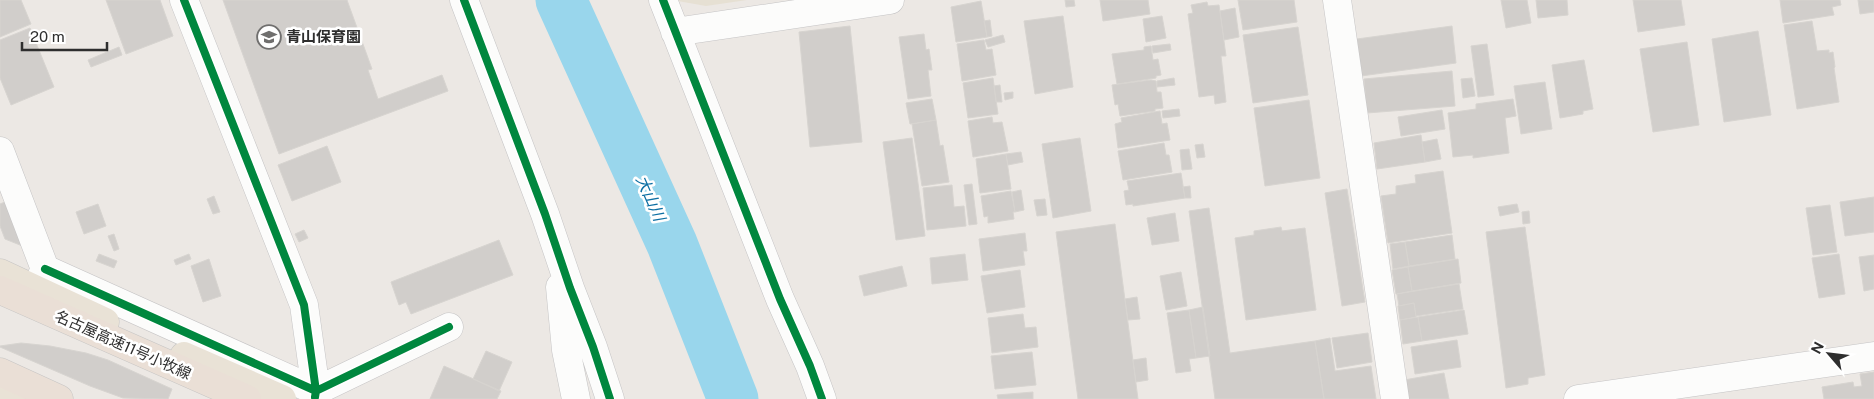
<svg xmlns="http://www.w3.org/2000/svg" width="1874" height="399" viewBox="0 0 1874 399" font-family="'Public Sans','Noto Sans JP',sans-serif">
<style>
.education{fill:#e6e0d3}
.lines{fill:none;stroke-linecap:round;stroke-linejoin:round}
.river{stroke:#99d6ec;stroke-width:51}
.building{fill:#d1cecb;stroke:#d7d4d0}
.minor-casing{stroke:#c5c4c5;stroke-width:29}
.trunk-casing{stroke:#c6c5c4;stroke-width:29}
.motorway-casing{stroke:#c6c5c4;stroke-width:29}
.minor{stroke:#fcfcfb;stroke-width:28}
.trunk{stroke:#e9e2d6;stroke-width:28}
.motorway{stroke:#eadfd6;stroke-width:28}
.cycleway-casing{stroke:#fff;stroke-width:11}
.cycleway{stroke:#00873e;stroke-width:8}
.labels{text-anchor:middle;stroke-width:5;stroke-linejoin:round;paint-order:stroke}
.poi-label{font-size:15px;font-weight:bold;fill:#2e2e2e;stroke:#fff;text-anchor:start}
.street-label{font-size:15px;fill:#2e2e2e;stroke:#fff}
.water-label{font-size:16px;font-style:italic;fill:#0d6fa3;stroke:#fff}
</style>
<rect width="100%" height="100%" fill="#ece8e4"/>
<path class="education" d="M672,0h75l-41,6z"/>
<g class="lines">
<path class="river" d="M561,0l111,244 61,155"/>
</g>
<path class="building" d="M0,0h21l10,24 -31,13z
M106,0h54l13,36 -47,18z
M223,0h124l25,69 -4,1 10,29 64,-24 6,16 -169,63z
M1065,0h9l1,6 -9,1z
M1100,0h48l2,14 -47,7z
M1238,0h56l3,22 -54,8z
M1501,0h26l4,23 -25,5z
M1536,0h31l1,15 -30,3z
M1633,0h48l4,25 -47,7z
M1780,0h60l1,5 -9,2 2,8 -51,8z
M1858,0h16v12l-14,2z
M981,1l6,36 -31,5 -5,-35z
M1207,2l1,4 11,-1 7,51h-5l5,46 -11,2 -1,-9 -15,2 -11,-83 5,-1 -2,-8z
M1235,8l4,29 -15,3 -4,-29z
M1063,16l10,71 -38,7 -11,-73z
M1162,16l4,22 -20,4 -3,-23z
M990,20l2,16 -5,1 -3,-16z
M1812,21l5,30 12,-1v3l4,-1 2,15 -1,1 5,34 -42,7 -13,-84z
M850,26l12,116 -52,5 -11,-115z
M1452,26l4,37 -95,13 -4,-37z
M1298,27l10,68 -55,8 -10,-68z
M30,28l24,59 -43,18 -11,-27v-38z
M1758,31l13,84 -47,7 -12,-83z
M924,34l2,16 3,-1 3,21h-4l3,26 -23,3 -9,-62z
M1003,35l2,7 -17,5 -3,-7z
M984,40l2,10 6,-1 4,26 -34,6 -5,-37z
M1687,42l12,83 -46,7 -13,-83z
M1170,44l1,6 -18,3 -1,-7z
M1487,44l7,51 -16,2 -7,-51z
M1151,46l2,14 5,-1 3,16 -5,1v2l-39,6 -5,-30 32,-4v-3z
M119,47l3,8 -31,12 -3,-7z
M1584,60l9,49 -10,2v3l-23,4 -8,-53z
M1452,71l3,35 -88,7 -3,-34z
M993,78l5,36 -30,4 -5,-35z
M1174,78l1,7 -18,2v-6z
M1472,78l3,18 -12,2 -2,-19z
M1151,80l5,1 1,11h4l2,16 -8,1v2l-35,5 -2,-12 -3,1 -3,-20z
M1545,82l7,47 -31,5 -7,-48z
M1000,85l2,17h-6l-2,-16z
M1013,92v6l-8,2 -1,-7z
M932,99l4,21 -26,4 -4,-21z
M1513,99l3,17 -11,2 4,35 -36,5v-3l-20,2 -5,-44 28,-4v-5z
M1309,100l11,78 -55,8 -11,-78z
M1179,109l1,7 -17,2 -1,-7z
M1442,110l3,19 -44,7 -3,-19z
M1160,111l2,13 5,-1 3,17 -52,8 -3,-24 7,-2 -1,-4z
M992,117l1,6 9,-1 6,29 -35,6 -5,-36z
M936,120l4,26 3,-1 6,37 -27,4 -10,-62z
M1421,135l4,27 -48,7 -3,-26z
M912,138l13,98 -29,4 -13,-98z
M1080,138l11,73 -38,7 -11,-74z
M1437,139l4,20 -16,3 -3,-20z
M1164,143l2,12h3l3,17 -49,8 -5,-29z
M1203,144l2,13 -8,1 -2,-13z
M327,146l14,36 -49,19 -14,-36z
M1189,149l3,20 -10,1 -2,-20z
M1021,152l2,10 -15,3 -2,-11z
M1006,154l5,35 -31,4 -4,-34z
M1443,171l9,62 -64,10 -7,-47 15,-2v-8l20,-3 -1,-8z
M1181,173l4,25 -52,8v-2l-7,1 -2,-14 5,-1 -2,-9z
M972,184l5,40 -8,1 -5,-40z
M952,185l2,22 10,-1 2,20 -39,4 -4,-42z
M1190,186l1,12h-6l-2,-11z
M1347,189l18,113 -23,4 -17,-113z
M1021,190l3,20 -9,2 -3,-20z
M1011,191l4,21h-2l1,7 -26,4v-7l-4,1 -3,-21z
M214,196l6,16 -7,2 -6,-15z
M1874,197v35l-29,4 -5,-34z
M12,199l13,48 -20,-8 -5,-13v-22z
M1045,199l2,16 -10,1 -3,-16z
M98,204l8,22 -22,8 -8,-22z
M1517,204l2,8 -19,4 -2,-9z
M1830,205l7,47 -24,3 -7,-47z
M1209,208l21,145 85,-12 9,58h-109l-26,-188z
M1529,211l1,12 -7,1 -1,-12z
M1175,213l4,28 -27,4 -5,-27z
M1115,224l23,175h-60l-22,-167z
M1281,227l1,4 23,-3 11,82 -70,10 -11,-82 19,-3v-4z
M1525,227l20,148 -17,3v6l-22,4 -20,-156z
M304,230l4,8 -9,4 -4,-8z
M1025,233l2,18h-4l2,14 -42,6 -4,-32z
M114,234l5,15 -5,2 -6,-15z
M1452,235l3,24 -46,7 -4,-24z
M499,240l14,35 -102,39 -5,-12 -7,3 -8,-23z
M1405,242l4,24 -16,3 -3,-25z
M99,254l18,7 -3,7 -18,-7z
M189,254l2,5 -15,6 -2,-5z
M965,254l3,26 -36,4 -2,-26z
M1839,254l6,40 -26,4 -7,-40z
M1874,255v34l-10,2 -5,-34z
M209,259l12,37 -18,6 -12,-36z
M1458,259l3,24 -49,8 -4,-24z
M902,266l5,20 -43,10 -5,-20z
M1408,267l4,24 -16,3 -4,-24z
M1020,270l5,37 -38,6 -6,-37z
M1181,272l6,34 -21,4 -6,-34z
M1459,284l4,25 -47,7 -2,-13 -15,3 -2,-12z
M1137,297l3,22 -12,1 -3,-21z
M1414,303l2,14 -16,3 -2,-14z
M1203,307l7,49 -14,2 -7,-48z
M1189,310l7,48 -7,1 2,12 -15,2 -9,-60z
M1464,310l4,24 -46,7 -4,-24z
M1023,314l2,14 11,-1 2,20 -46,6 -4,-35z
M1418,317l4,24 -19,3 -3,-24z
M1368,333l4,29 -35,6 -5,-30z
M1330,338l5,33 36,-5 5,33h-52l-9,-58z
M1457,340l4,27 -46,7 -4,-27z
M21,343l29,3 36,7 22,7 64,29 -4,10 -45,-1 -33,-12 -90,-39v-1z
M486,351l26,11 -13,29 -26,-12z
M1032,352l4,33 -41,4 -4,-33z
M1146,358l2,22 -12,2 -3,-22z
M444,366l57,25 -4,8h-67z
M1874,372v27h-50l-2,-12 31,-5 1,5 8,-1 -2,-12z
M1444,373l5,26h-41l-4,-19z
M1033,392v7h-35l-1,-4z"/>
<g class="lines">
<g class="minor-casing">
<path id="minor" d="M184,0l120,305 12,86
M464,0l81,214 25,74 23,59 17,52
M663,0l117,299 30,67 12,33
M1337,0l58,399
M675,32l215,-32
M0,151l45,118 -8,17
M45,269l271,122 133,-64
M560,287l6,63 10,49
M1578,399l296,-43"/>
</g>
<g class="trunk-casing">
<path id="trunk" d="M0,273l105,49
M184,356l98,43
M0,394l11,5"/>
</g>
<g class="motorway-casing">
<path id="motorway" d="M0,290l247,109
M0,372l59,27"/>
</g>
<use href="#minor" class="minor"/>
<use href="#trunk" class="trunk"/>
<use href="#motorway" class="motorway"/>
<g class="cycleway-casing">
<path id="cycleway" d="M184,0l120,305 12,86 -1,6
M464,0l81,214 25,74 23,59 17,52
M663,0l117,299 30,67 12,33
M45,269l271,122 133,-64"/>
</g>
<use href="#cycleway" class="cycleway"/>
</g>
<defs>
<g id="school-ring" transform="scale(1.25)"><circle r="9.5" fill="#fff" stroke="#706f6e" stroke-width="1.5"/><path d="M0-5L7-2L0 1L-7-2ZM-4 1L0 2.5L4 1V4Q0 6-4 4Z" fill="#706f6e"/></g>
</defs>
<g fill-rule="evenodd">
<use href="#school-ring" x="269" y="37"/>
</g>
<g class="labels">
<g class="poi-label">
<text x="286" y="42">青山保育園</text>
</g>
<g class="street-label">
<text transform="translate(123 345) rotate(24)" y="5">名古屋高速11号小牧線</text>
</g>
<g class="water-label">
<text transform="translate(651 198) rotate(66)" y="6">大山川</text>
</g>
</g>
<g transform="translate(1829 354) rotate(298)" stroke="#ffffff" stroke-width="4" paint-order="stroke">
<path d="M0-4L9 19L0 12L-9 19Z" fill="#2e2e2e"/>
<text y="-8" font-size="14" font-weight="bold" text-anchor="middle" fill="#2e2e2e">N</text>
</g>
<path d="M22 42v8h85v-8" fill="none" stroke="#2e2e2e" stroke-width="2.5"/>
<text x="30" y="42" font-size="15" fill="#2e2e2e" stroke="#ffffff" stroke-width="4" paint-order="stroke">20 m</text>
</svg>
